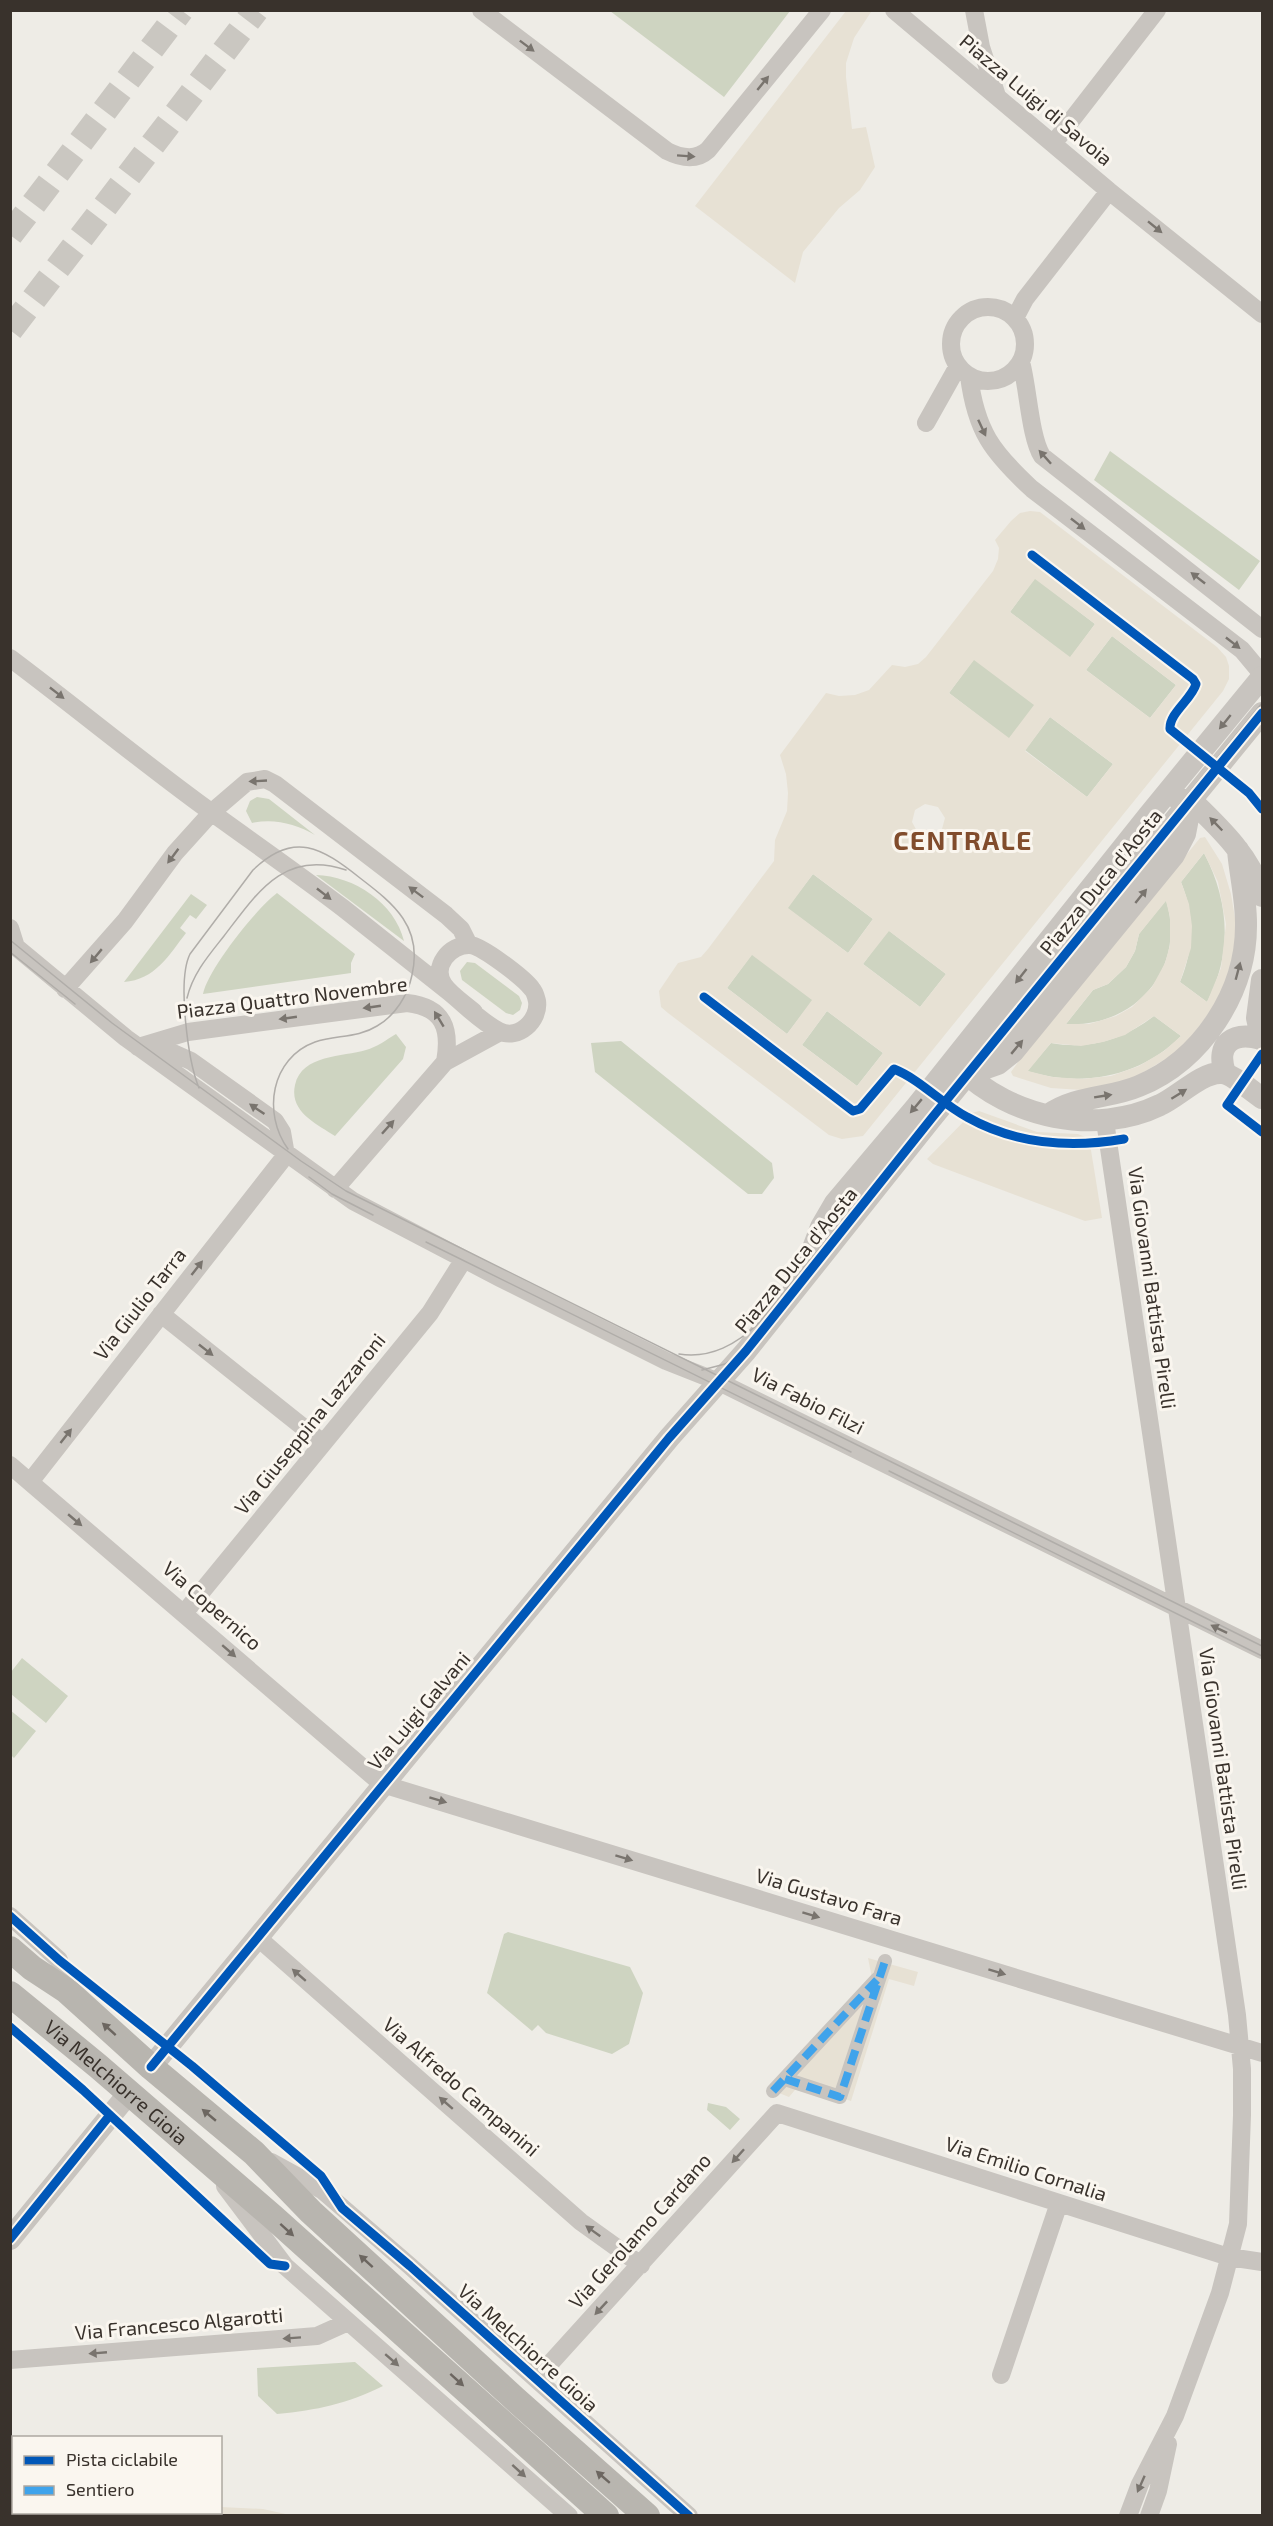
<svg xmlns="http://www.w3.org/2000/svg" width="1273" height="2526" viewBox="0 0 1273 2526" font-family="'Exo 2',sans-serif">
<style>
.green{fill:#ced4c1}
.plaza{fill:#e7e1d4;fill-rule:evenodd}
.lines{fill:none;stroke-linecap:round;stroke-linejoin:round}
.secondary-tunnel{stroke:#cac7c1;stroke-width:26;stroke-dasharray:26 13;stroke-linecap:butt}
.pedestrian{stroke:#c8c4bf;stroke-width:14}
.minor{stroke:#c8c4bf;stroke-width:18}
.tertiary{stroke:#c8c4bf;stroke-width:22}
.secondary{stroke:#b8b5af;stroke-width:26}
.tram{stroke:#b0ada9;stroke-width:1.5}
.quiet{stroke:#3fa3eb;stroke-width:8;stroke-dasharray:15 8;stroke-linecap:butt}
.cycleway-casing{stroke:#faf6ef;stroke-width:13}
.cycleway{stroke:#0057b8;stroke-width:9}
.oneway{fill:#79746e}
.oneway2{fill:#6c6660}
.labels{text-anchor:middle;stroke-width:6;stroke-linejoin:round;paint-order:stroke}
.street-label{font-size:20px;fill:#39322c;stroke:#faf6ef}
.district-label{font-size:26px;font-weight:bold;letter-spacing:1.5px;fill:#814c2c;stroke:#faf6ef}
</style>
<rect width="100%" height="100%" fill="#eeece6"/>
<path class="green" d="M610,11h180l-66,86z
M1110,451l150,110 -21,29 -145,-110z
M1035,578l60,46 -25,34 -60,-46z
M1112,636l64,49 -26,33 -64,-48z
M974,659l61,46 -26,34 -60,-46z
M1050,717l63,47 -26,33 -62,-47z
M257,797l12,2 46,36c-19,-11 -41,-17 -63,-12l-6,-12 4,-10z
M1204,853c25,48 29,100 3,149l-27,-20c14,-34 15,-66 1,-100z
M813,874l60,45 -25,34 -61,-45z
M316,875c38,1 79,28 88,66z
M277,893l78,61 -4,9v10l-148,21c5,-25 53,-85 74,-101z
M191,894l16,11 -11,14 -6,-4 -10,13 6,5c-17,22 -31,47 -62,49z
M1166,900c21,69 -31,128 -100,124l27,-34 15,-6 18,-17 9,-16 4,-17z
M888,930l58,44 -26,33 -57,-43z
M752,954l61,46 -26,34 -60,-46z
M467,962l8,1 44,33 3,7 -2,7 -7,5 -7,-2 -44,-33 -2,-9z
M827,1011l56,42 -26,33 -55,-41z
M1154,1016l27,20c-40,41 -100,52 -154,35l24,-28c38,7 72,-3 103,-27z
M396,1034l10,13 -3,12 -68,77c-18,-12 -46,-24 -40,-51 7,-31 48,-28 71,-35 11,-3 20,-10 30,-16z
M621,1041l151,122 2,15 -12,16h-14l-153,-122 -4,-29z
M22,1658l46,38 -22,27 -35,-29v-22z
M10,1710l26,21 -22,27 -3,-3z
M508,1932l122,35 13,26 -14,51 -17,10 -66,-21 -8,-8 -6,6 -45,-38 17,-59z
M708,2103l18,4 14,12 -10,11 -23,-20z
M355,2362l28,24c-37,18 -65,24 -106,28l-19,-18 -1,-28z"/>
<path class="plaza" d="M846,11l25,1 -17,26 -8,25v14l6,52 14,-2 9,40 -15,23 -21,18 -36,44 -8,31 -100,-77z
M1030,511l10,1 177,135 9,10 3,9v13l-6,12 -360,445 -21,3 -13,-4 -161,-122 -7,-6 -2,-16 19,-28 23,-6 7,-8 66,-88 1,-21 12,-29 1,-18 -2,-19 -6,-19 46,-62 13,3 16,-1 14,-5 23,-25 13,2 13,-3 8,-7 67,-86 5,-12 1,-11 -4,-8 16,-19 9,-8zM1035,579l60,45 -25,33 -60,-45zM1112,636l64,49 -26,33 -64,-48zM974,660l60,45 -25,33 -60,-45zM1050,717l63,47 -26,33 -62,-46zM925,804l13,3 7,11 -3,11 -12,7 -12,-3 -6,-11 3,-12zM813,874l60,45 -25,34 -60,-45zM889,931l57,43 -26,33 -57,-43zM752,955l60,45 -25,34 -60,-46zM827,1011l56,42 -26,33 -55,-41z
M1205,837l17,27 9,30 5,30 -2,31 -14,44 -38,50 -53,32 -47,9 -31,-2 -38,-12 -2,-4 10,-14 179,-220zM1204,853l14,29 8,42 -5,44 -14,34 -27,-20 11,-34 1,-22 -3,-22 -8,-22zM1166,901l4,16v28l-5,18 -13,24 -20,20 -16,9 -27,8h-23l27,-34 15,-6 18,-17 9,-16 4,-17zM1154,1016l27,20 -17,15 -25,15 -28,10 -29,3 -30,-2 -24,-6 23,-28 30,3 22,-4 22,-7z
M979,1111l58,21 41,2 7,3 5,7 12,74 -17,3 -152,-57 -6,-5 45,-46z
M868,1958l50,14 -4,14 -25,-7 -38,122 -51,-17 -11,13 -20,-8 103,-111z
M221,2507l42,2 27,6h-120l17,-2 33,-1z"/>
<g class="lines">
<path class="secondary-tunnel" d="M10,235l171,-225
M10,330l246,-320"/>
<path class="pedestrian" d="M785,2079l55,18 45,-136
M773,2091l104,-112"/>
<path class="minor" d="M481,10l186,141c14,7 29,10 41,-1l114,-140
M894,10l215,181 153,123
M974,10l7,37 16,49
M1053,144l104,-134
M951 344a37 37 0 1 1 74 0a37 37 0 1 1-74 0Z
M1015,318l10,-19 84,-108
M1021,362c7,25 9,75 21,94l220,173
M969,376c7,55 23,76 63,113l210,161 20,24
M926,423l32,-57
M10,658c64,48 126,99 190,146 48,35 96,68 143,104 35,28 71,56 106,84 16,13 32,30 50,39 19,10 41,-11 38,-30 -1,-4 -2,-9 -5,-12 -8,-11 -50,-43 -62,-44 -20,-1 -39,22 -26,40 7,10 21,19 30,27
M10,928l6,19 110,91 227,163 147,77 166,83 53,21 543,268
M65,989l60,-68 50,-68 37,-41 35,-30 18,-3 10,5 171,131 15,14 8,16
M138,1047l50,-15 219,-29c37,4 44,26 38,59
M146,1047l18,2 27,12 84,60 7,11 4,23
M1105,1121l132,894 5,54v46l-4,109 -18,69 -45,123 -35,68 -12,32
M335,1189l110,-127 55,-30
M161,1314l162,129
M10,1465l372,319 880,269
M30,1482l256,-327
M185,1612l245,-299 34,-54
M10,1916l49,44 8,31
M257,1937l324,285 60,43
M271,2162l51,28 88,76 279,250
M225,2186l60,80 284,250
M10,2360l307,-24 31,-14
M1001,2375l58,-172
M536,2379l241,-266 414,132 38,12 33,5
M1149,2516l9,-25 10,-47"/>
<path class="tertiary" d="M1179,800h12c29,28 60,57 71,96
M1262,980l-5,38 5,22
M960,1068c50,50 136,68 200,37 18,-8 41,-32 60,-32 10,-1 33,19 42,25
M1225,1073c-10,-30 9,-42 36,-34
M967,1075l31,-11 15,-12 161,-197 11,-21 6,-31
M1048,1115c29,-20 61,-16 91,-29 63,-26 108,-94 107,-163 0,-24 -6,-49 -8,-73
M806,1267l15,-40 14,-24 81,-96 232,-291 114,-139
M151,2067l518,-629 77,-87 185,-232 331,-406
M10,2239l119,-146"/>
<g class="secondary">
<path d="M10,1949l22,19 35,23 84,76 103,86 57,59 204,187 132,117"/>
<path id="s1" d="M10,1994l88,72 175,151 333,299"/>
</g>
<path class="tram" d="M10,940l102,83 189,138 45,30 916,455
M10,952l65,52
M187,998c6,-25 22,-43 37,-62 33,-43 60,-87 122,-66
M199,1088c-11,-27 -22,-108 -9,-134l63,-84c41,-40 69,-22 107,8 34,26 63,49 52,97 -4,20 -17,41 -35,51 -19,12 -41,9 -62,16 -44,16 -53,71 -27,107
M309,1177l23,17 41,21
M426,1242l425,210
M679,1354c32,5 58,-10 81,-32l502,-619
M702,1370l23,-6 29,-20 508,-626
M889,1471l373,185"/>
<path class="quiet" d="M785,2079l55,18 45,-136
M773,2091l104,-111"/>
<g class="cycleway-casing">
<path id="cycleway" d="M1032,555l161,124 3,5c-4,15 -27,29 -26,45l79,64 13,16
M704,997l149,114 7,-2 34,-40c27,11 48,35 73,48 48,27 104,31 157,22
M1262,1054l-35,51 35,27
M10,1916l49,44 133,106 129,110 21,32 68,58 279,250
M10,2027l73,63 187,174 15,2
M151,2067l518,-629 77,-87 185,-232 331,-406
M10,2239l100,-124"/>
</g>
<use href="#cycleway" class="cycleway"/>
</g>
<defs><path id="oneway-solid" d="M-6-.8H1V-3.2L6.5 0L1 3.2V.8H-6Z" transform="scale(1.5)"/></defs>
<g class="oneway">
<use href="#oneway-solid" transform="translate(527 46) rotate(37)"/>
<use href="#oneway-solid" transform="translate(763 83) rotate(-51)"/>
<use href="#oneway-solid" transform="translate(686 156) rotate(4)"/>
<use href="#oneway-solid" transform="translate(1155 227) rotate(39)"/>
<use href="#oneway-solid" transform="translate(982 428) rotate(65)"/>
<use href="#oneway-solid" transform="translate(1045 457) rotate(-132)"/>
<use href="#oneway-solid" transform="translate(1078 524) rotate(38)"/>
<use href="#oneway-solid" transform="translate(1198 578) rotate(-142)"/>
<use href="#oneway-solid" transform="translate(1233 643) rotate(38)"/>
<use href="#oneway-solid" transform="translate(57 693) rotate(38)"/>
<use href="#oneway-solid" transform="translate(1225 722) rotate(129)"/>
<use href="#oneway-solid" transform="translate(258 781) rotate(177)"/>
<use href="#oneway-solid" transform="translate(1216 824) rotate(-134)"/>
<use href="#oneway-solid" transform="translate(173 856) rotate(127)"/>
<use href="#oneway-solid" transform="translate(416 892) rotate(-143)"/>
<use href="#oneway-solid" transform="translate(324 894) rotate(38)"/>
<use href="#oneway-solid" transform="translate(1141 896) rotate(-51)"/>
<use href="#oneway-solid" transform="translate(96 956) rotate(130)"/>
<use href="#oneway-solid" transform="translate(1238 971) rotate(-75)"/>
<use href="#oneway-solid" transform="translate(1021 976) rotate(128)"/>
<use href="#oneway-solid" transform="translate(372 1007) rotate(172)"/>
<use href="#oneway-solid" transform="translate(288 1018) rotate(172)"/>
<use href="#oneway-solid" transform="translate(439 1019) rotate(-121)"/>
<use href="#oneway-solid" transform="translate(1017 1047) rotate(-50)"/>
<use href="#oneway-solid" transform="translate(1179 1094) rotate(-32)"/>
<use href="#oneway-solid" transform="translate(1103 1096) rotate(-9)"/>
<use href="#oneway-solid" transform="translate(916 1106) rotate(130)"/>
<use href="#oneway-solid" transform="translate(257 1109) rotate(-146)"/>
<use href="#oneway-solid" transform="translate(388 1127) rotate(-48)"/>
<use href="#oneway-solid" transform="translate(197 1268) rotate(-52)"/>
<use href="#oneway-solid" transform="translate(206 1350) rotate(38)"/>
<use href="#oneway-solid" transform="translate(66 1436) rotate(-52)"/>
<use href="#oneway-solid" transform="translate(75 1520) rotate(40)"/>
<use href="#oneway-solid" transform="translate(1219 1629) rotate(-154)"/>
<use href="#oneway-solid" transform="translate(229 1651) rotate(41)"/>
<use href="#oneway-solid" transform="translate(438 1800) rotate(17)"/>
<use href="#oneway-solid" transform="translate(624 1858) rotate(17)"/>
<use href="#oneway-solid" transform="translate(811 1915) rotate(17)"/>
<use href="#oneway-solid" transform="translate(997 1972) rotate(17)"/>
<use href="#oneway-solid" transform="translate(299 1975) rotate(-139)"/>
<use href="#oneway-solid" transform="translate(446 2103) rotate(-139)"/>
<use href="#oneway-solid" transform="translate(738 2156) rotate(132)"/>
<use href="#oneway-solid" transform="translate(593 2231) rotate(-144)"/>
<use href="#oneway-solid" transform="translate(601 2308) rotate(133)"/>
<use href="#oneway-solid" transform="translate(292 2338) rotate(176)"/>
<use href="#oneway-solid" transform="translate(98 2353) rotate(175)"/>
<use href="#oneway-solid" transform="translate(392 2360) rotate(41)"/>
<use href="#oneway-solid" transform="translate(519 2471) rotate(42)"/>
<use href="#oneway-solid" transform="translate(1141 2484) rotate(114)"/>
</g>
<g class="oneway2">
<use href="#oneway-solid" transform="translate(109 2029) rotate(-138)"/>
<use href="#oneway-solid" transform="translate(209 2115) rotate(-140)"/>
<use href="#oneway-solid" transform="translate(287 2230) rotate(42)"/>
<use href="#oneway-solid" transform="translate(366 2261) rotate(-138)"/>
<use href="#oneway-solid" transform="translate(457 2380) rotate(42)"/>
<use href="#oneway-solid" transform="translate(603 2477) rotate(-139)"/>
</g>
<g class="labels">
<g class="street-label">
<text transform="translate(1036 100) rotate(40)" y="7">Piazza Luigi di Savoia</text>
<text transform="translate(1101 882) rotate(-51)" y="7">Piazza Duca d'Aosta</text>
<text transform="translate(292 998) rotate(-7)" y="7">Piazza Quattro Novembre</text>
<text transform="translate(796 1260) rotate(-51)" y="7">Piazza Duca d'Aosta</text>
<text transform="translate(1152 1288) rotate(82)" y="7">Via Giovanni Battista Pirelli</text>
<text transform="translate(140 1304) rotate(-52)" y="7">Via Giulio Tarra</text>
<text transform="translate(808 1401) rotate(27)" y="7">Via Fabio Filzi</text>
<text transform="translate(310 1424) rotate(-51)" y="7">Via Giuseppina Lazzaroni</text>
<text transform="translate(212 1606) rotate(41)" y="7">Via Copernico</text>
<text transform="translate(419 1711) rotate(-50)" y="7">Via Luigi Galvani</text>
<text transform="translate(1223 1769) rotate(82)" y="7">Via Giovanni Battista Pirelli</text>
<text transform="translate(829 1897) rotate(17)" y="7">Via Gustavo Fara</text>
<text dy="7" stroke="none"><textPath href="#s1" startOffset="138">Via Melchiorre Gioia</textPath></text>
<text transform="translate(461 2087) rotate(41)" y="7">Via Alfredo Campanini</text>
<text transform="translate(1026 2169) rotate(18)" y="7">Via Emilio Cornalia</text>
<text transform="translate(640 2231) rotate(-48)" y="7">Via Gerolamo Cardano</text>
<text transform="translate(179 2324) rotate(-5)" y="7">Via Francesco Algarotti</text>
<text transform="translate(528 2348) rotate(42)" y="7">Via Melchiorre Gioia</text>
</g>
<g class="district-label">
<text x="963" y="850">CENTRALE</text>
</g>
</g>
<rect width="1273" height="2526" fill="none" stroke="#39322c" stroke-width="24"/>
<rect x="12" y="2436" width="210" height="78" fill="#faf6ef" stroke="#ada8a1" stroke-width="1.5"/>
<rect x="24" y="2456" width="30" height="9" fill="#0057b8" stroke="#ada8a1" stroke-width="1.5"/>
<text x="66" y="2466" font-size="18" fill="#39322c">Pista ciclabile</text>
<rect x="24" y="2486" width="30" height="9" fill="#3fa3eb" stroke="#ada8a1" stroke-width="1.5"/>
<text x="66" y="2496" font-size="18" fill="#39322c">Sentiero</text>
</svg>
